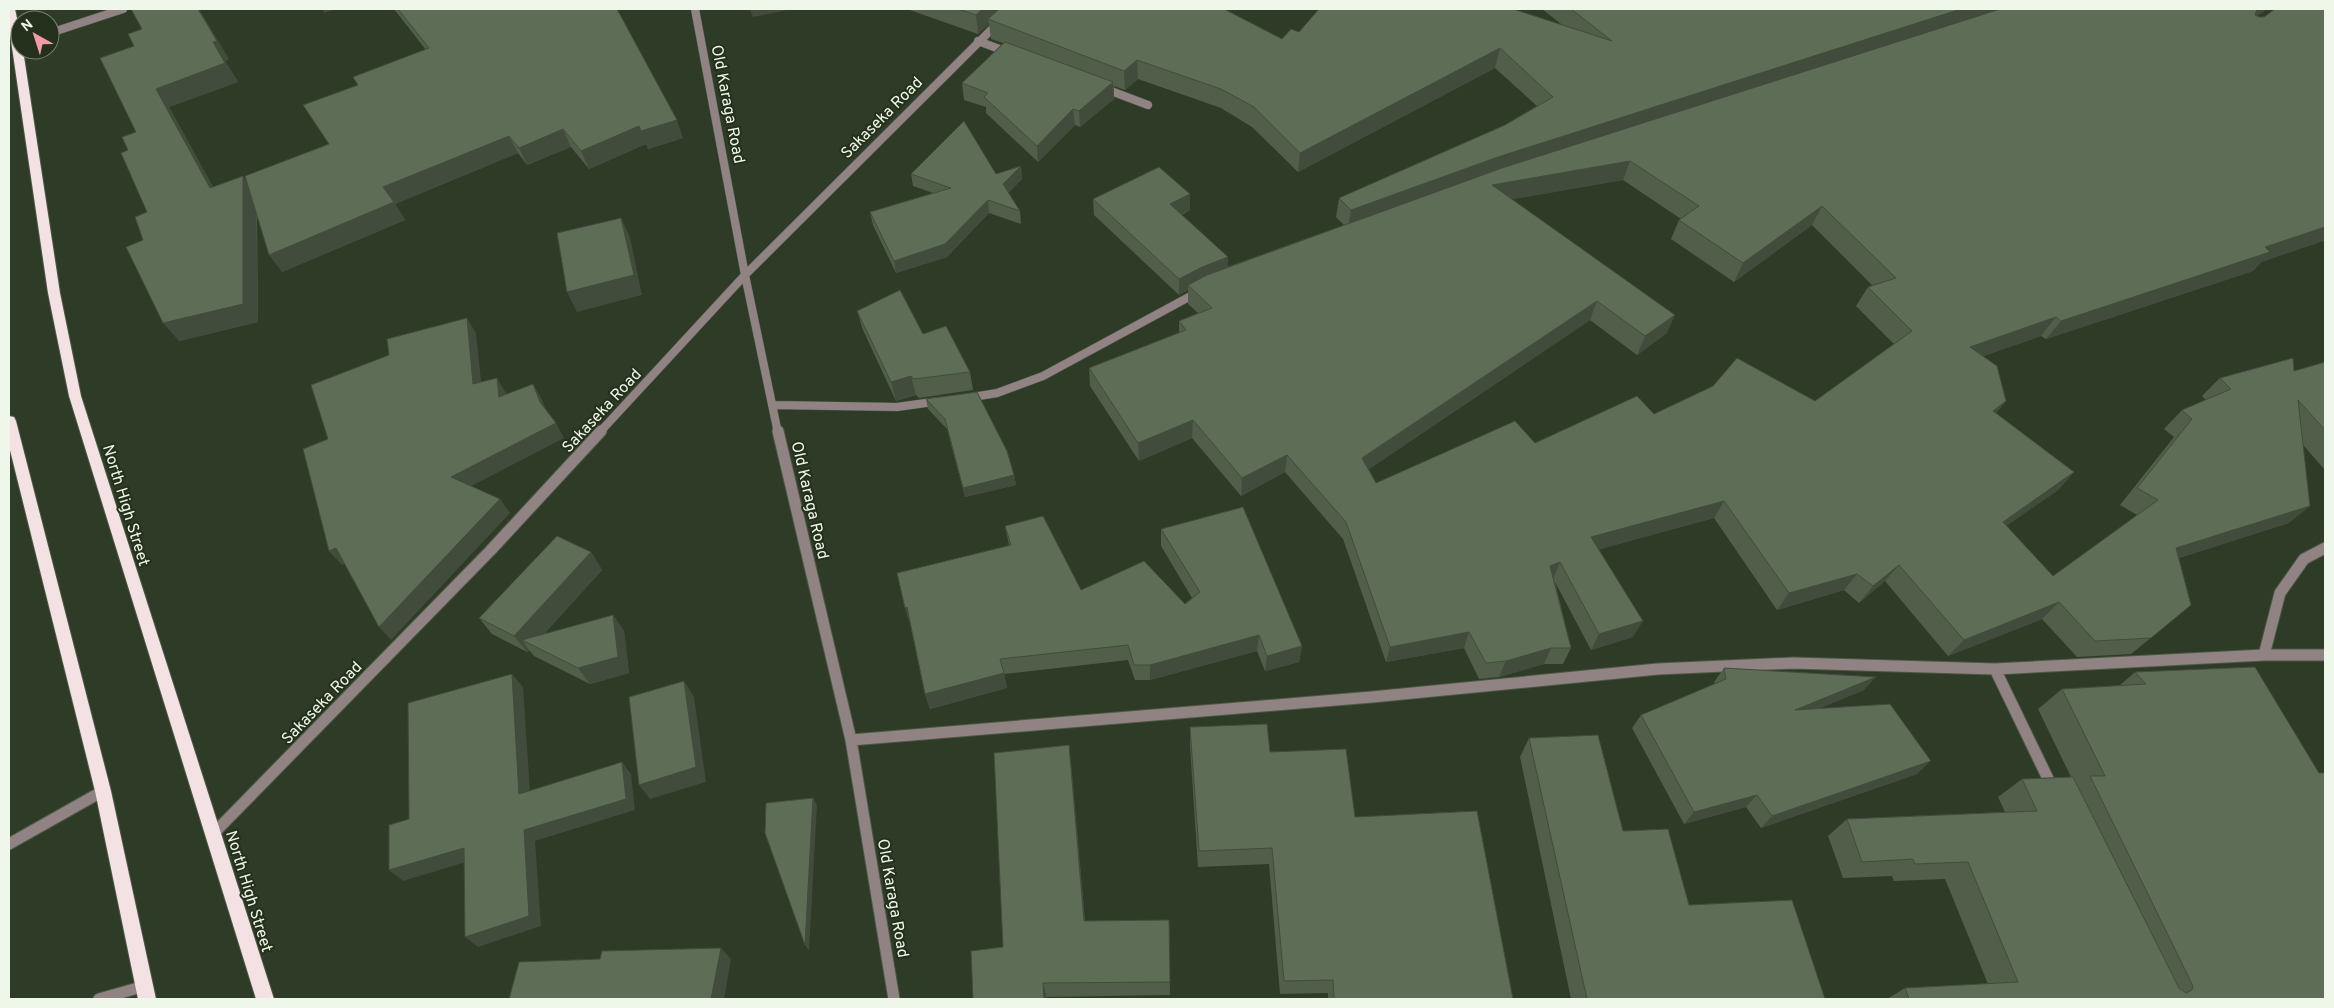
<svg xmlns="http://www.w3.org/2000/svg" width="2334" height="1008" viewBox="0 0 2334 1008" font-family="Overpass,sans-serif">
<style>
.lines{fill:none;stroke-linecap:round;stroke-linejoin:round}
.service-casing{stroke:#4d5945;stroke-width:13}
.minor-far1-casing{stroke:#4d5945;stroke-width:9}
.minor-casing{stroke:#4d5945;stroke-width:13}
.tertiary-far1-casing{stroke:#4d5945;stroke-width:9}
.tertiary-casing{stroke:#4d5945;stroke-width:13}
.trunk-casing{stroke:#4d5945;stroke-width:2}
.service{stroke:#918284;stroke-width:11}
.minor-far1{stroke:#918284;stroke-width:8}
.minor{stroke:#918284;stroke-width:11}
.tertiary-far1{stroke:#918284;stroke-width:8}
.tertiary{stroke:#918284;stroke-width:11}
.trunk{fill:#f3e1e4;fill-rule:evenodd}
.wall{fill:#515e4a;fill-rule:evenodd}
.shaded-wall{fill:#424c3c}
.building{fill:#5e6d56;stroke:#424c3c;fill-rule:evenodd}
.labels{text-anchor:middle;stroke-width:4;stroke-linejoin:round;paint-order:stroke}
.street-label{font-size:16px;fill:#eff7ea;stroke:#24301c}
</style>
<rect width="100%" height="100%" fill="#2e3b26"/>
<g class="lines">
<g class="service-casing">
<path id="service" d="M9,844l94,-53
M99,999l46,-13"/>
</g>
<g class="minor-far1-casing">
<path id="minor-far1" d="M50,33l73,-24
M978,41l32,12
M1103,88l45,17
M967,398l30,-5 46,-17 157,-85
M772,405l125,2 43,-6
M778,433l-33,-158 267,-266"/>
</g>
<g class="minor-casing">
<path id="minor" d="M778,431l73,309 43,259
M2264,655l16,-62 24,-34 21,-11
M1995,669l58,120
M851,740l521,-43 286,-28 135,-6 202,6 269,-14h61"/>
</g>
<g class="tertiary-far1-casing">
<path id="tertiary-far1" d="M599,433l146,-158 -50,-266"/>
</g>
<g class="tertiary-casing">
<path id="tertiary" d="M214,833l276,-282 111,-120"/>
</g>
<g class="trunk-casing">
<path id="trunk" d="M9,9h6l5,24v17h3l37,243 21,103 193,603h-18l-187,-603 -21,-103 -39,-266z
M9,416l5,1 2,4 95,370 45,208h-18l-43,-208 -86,-345z"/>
</g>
<use href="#service" class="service"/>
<use href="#minor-far1" class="minor-far1"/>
<use href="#minor" class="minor"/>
<use href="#tertiary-far1" class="tertiary-far1"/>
<use href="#tertiary" class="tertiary"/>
<use href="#trunk" class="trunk"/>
</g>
<path class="wall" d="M394,9h223l66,129 -35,11 -2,-5 -57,25 -18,-22 -44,18 -9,-12 -123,51 10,16 -123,52 -25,-58 1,108 -79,19 -36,-101 4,-28 -19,-62 8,-18 -36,-74 129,1 -4,2 13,21 -69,25 44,80 33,-7 83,-35 29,-60 -5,-8 73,-27z
M907,9h317l58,30 17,-7 262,-8 -19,-15h725l-10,7 2,1 66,-8v233l-2,-1 -62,21 -8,9 -207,68 -5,-3 -58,20 23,45 -10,12 78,59 -16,18 -52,36 47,50 84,-61 -17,-10 54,-68 -10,-8 18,-19 24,-10 -4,-4 18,-18 74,-7 31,-9v108l-22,-25 -14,78 -110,35 12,47 -60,49 -54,3 -35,-38 -94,37 -63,-75 -26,22 -15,-13 -67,20 -63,-92 -115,31 34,88 -42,13 -36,-68 16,66 -8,16h-19l-45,13 -20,2 -15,-31 -78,14 -43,-123 -58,-67 -44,24 -49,-58 -53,23 -49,-75 -1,-18 90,-35v-12l19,-8 -10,-9v-14l-9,5 -85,-80 -1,-16 97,-5v16l-8,5 46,42 -1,10 117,-42 -8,-8 3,-19 166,-73 32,-19 -42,-38 -197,104 -46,-45 -31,-19 -83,-29 -13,11 -11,-4v13l-34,28 -5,-2 -37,37 -52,-49v-6l-22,-7 -2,-17 41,-40 -12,-4 -2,-15 -11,10zM1623,180l58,39 -2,1 -8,19 63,43 78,-57 61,61 -5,1 -12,19 38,38 -79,57 -161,13 -278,69 -7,-14 221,-149 47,35 30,-22 -155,-134z
M1021,166l1,13 -14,14 12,18 1,13 -32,-11 -42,44 -51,16 -23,-48 -3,-13 63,-19 -20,-7 -2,-12h85z
M857,311l66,23 47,38 3,18 -54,8 -3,-3 -20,6 -33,-71z
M926,399l88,76 2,10 -51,12 -18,-68 -19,-20z
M1005,526l76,64 104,14 7,-6 -31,-52v-17l141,117 -3,16 -34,9 -8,-20 -107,29h-15l-7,-20 -124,14 3,14 -77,21 -5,-15 -15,-70 -5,-16 104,-63z
M591,552l11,18 -58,64 69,-19 11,16 5,42 -39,11 -56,-28 -5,-6 -2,2 -35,-18 -13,-16z
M2255,667l70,332h-438l18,-11 83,-4 -43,-105 -51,2 -2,-5 -49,2 -15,-42 19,-17 158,-7 -7,-15 24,-18 49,-2 -33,-68 24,-20 57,-3 16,-14z
M1724,668l140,22 -44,18 97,66 -156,54 -15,-21 -62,17 -52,-96 9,-13 74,-31 -1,-2z
M1190,727l80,25 85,65 158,182h-185v-6l-48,1 -11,-130 -71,3 -8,-121z
M1529,738l94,93 66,74 136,94h-254l-51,-242z
M1069,745l2,18 14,158 84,-1 1,75 -123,2v2h-74l30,-52z"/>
<path class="shaded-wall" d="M198,9h1l30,50 -4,2 13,21 -69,25 55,100 -14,-19 -54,-99z
M322,9h13l-11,4z
M750,9h42l-39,8z
M982,9h22l-16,10 1,5 -11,10 -2,-19z
M1961,9h43l-656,220 3,-19 147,-53z
M2256,9h11l-24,17z
M1500,48l-5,20 -197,104 2,-19z
M1137,60l1,19 -13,11 -1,-19z
M1113,82l1,17 -34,28 -1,-16z
M1073,109l2,16 -37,37 -1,-16z
M677,120l6,18 -35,11 -7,-18z
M639,126l7,18 -57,25 -8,-18z
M563,129l8,18 -44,18 -8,-17z
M509,136l9,17 -123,51 10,16 -123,52 -13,-17 114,-68z
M1630,161l-7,19 -136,24 5,-19z
M1021,166l1,13 -17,18 -2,-13z
M243,176l13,18 2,128 -79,19 -16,-18z
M1190,194v16l-20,10v-16z
M988,200l1,13 -42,44 -51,16 -2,-12z
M1822,206l-10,19 -78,57 9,-19z
M621,218l9,19 12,58 -65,17 -10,-20z
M2325,227v11l-2,3 -62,21 -8,9 -207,68 15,-18 204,-74z
M1228,257l-1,16 -39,12v5l-9,5v-16l23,-12z
M1597,301l-7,19 -231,156 3,-18z
M1675,315l-8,18 -30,22 8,-19z
M2056,317l-15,19 -85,30 14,-19z
M467,318l9,15 7,66 -10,-15z
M911,376l5,19 -20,6 -5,-19z
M497,378l9,15 2,19 -9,-15z
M533,384l8,14 8,18 -9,-14z
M2006,401l-15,18 2,-8z
M1193,420l-1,18 -53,23 -1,-18z
M556,423l8,15 -102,53 -11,-14z
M1287,455l-2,17 -44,24 1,-18z
M2074,472l-16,18 -71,49 16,-17z
M1014,475l2,10 -51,12 -2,-9z
M500,499l10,14 -119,127 -12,-13z
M1724,501l-10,17 -131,36 8,-17z
M2310,506l-21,17 -132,42 19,-17z
M336,548l12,14 -6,3 -13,-14z
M591,552l11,18 -69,76 -11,-6 7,10 -2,2 -13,-16z
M1560,562l-7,17 -3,-13z
M1899,565l-14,16 -26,22 14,-17z
M1857,574l-13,16 -67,20 12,-17z
M2059,602l-17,17 -94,37 16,-16z
M907,607l3,17 -5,-16z
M613,615l11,16 5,42 -39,11 -12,-16z
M1643,621l-10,16 -42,13 8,-16z
M1469,632l-5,16 -78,14 4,-15z
M1259,635l-2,16 -107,29v-15z
M1302,646l-3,16 -34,9 2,-15z
M1551,648l-7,16 -45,13 7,-16z
M1004,673l3,15 -77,21 -5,-15z
M512,674l11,13 8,119 -12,-12z
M1876,677l-12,13 -80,33 11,-13z
M684,681l10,16 12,85 -56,17 -11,-14z
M1069,745l2,18 15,173 -2,-15z
M1931,761l-14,13 -156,54 11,-12z
M622,762l9,12 4,36 -100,31 6,85 -63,21 -13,-10 59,-107z
M1757,795l-11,12 -62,17 10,-12z
M813,798l4,7 -8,146 -4,-6z
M464,848l12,11 -73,22 -14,-11z
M721,948l10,11 -7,40h-13z
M1043,983l4,14v2h-3z"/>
<path class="building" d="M131,9h67l19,32 -4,1 12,21 -69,26 54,99 33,-12v128l-80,19 -37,-76 17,-7 -8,-23 12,-5 -26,-59 7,-3 -6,-13 14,-5 -36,-74 34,-12 -6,-12 14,-5z
M398,9h219l60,111 -36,11 -2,-5 -58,25 -18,-22 -44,19 -10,-12 -126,51 11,15 -125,53 -24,-79 84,-32 -26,-39 55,-20 -5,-8 76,-29z
M958,9h24l-6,6z
M999,9h225l58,30 9,-10 8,3 20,-23h194l99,32 -41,-32h390l-463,148 -147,53 -12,-12 166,-73 48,-28 -53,-49 -200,105 -46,-46 -33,-18 -84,-29 -13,11 -136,-52z
M2000,9h257l-2,6 4,2h5l11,-8h50v218l-60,20 5,5 -209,69 -5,-4 -86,30 27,19 9,35 -13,10 81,61 -71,50 50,54 105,-76 -21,-12 55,-69 -10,-9 49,-21 -11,-11 73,-20 1,13 31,-9v68l-27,-30 12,106 -134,42 15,57 -40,33 -56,3 -36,-39 -95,38 -65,-75 -26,21 -16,-12 -68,19 -65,-92 -133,36 52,84 -44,13 -39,-72 -10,4 21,82h-20l-45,13 -20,2 -17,-31 -79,15 -44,-125 -59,-67 -45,23 -49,-58 -55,23 -49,-75 97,-38 -7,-9 33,-13 -24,-23 19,-10 295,-107zM1630,161l69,45 -20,14 64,43 79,-57 74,72 -28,9 44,44 -97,70 -78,-43 -24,28 -59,28 -17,-18 -102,47 -20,-22 -139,62 -14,-25 235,-157 48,35 30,-21 -183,-130z
M1005,42l108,40 -34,29 -6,-2 -36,37 -53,-49 4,-4 -26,-10z
M964,121l32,53 25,-8 -18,18 17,27 -32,-11 -43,44 -51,17 -24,-49 81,-24 -40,-14z
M1159,167l31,27 -20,10 58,53 -26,10 -23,12 -86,-80z
M621,218l13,57 -67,17 -10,-59z
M900,290l23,44 23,-8 24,46 -56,7 -3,-3 -20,6 -34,-71z
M467,318l6,66 24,-6 2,19 34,-13 7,18 16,21 -105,54 49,22 -121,128 -43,-79 -7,3 -26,-102 25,-10 -17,-54 78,-30 -2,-16z
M977,392l30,59 7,24 -51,13 -18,-69 -19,-20z
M1243,507l59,139 -35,10 -8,-21 -109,30h-16l-6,-20 -128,14 4,14 -79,21 -18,-87 -2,1 -8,-35 114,-28 -6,-19 38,-10 38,74 63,-29 41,43 15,-12 -39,-63z
M557,536l34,16 -77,84 -35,-18z
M613,615l5,42 -40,11 -56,-28z
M2255,667l64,106h6v226h-416l-4,-11 113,-6 -50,-120 -53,2 -2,-5 -51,3 -15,-43 190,-8 -15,-32 51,-2 106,211 7,5 6,-3 1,-4 -103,-210h15l-43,-87 84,-5 -11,-12z
M1724,668l152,9 -81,33 95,-6 41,57 -159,55 -15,-21 -63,17 -53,-97 85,-36z
M512,674l7,120 103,-32 4,37 -102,31 5,86 -64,21 -1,-89 -75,22v-45l20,-6 -1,-116z
M684,681l12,86 -57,18 -10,-88z
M1267,724l3,28 76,-3 9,68 122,-6 36,188h-179l-1,-19 -49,1 -12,-133 -73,3 -9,-124z
M1598,735l25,96 45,-2 21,76 103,-5 33,99h-238l-58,-261z
M1069,745l15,176 85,-1 1,62 -127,1 1,16h-71l-2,-48 32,-4 -9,-194z
M813,798l-8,147 -40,-112 1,-30z
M721,948l-10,51h-202l10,-37 81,-3 2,-8z"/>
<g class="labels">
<g class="street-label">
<text transform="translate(729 104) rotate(79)" y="6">Old Karaga Road</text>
<text transform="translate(881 117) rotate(-45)" y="6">Sakaseka Road</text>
<text transform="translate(601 410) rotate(-47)" y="6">Sakaseka Road</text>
<text transform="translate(811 500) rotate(77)" y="6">Old Karaga Road</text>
<text transform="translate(127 505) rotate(73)" y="6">North High Street</text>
<text transform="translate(321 702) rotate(-46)" y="6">Sakaseka Road</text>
<text transform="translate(250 891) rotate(73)" y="6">North High Street</text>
<text transform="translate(894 898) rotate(80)" y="6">Old Karaga Road</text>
</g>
</g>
<rect width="2334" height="1008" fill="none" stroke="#eff7ea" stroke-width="20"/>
<g transform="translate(35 35) rotate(321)"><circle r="24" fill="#24301c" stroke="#75806e"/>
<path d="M0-4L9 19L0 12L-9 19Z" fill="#f39aa9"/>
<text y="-8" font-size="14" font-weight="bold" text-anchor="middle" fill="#eff7ea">N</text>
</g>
</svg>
